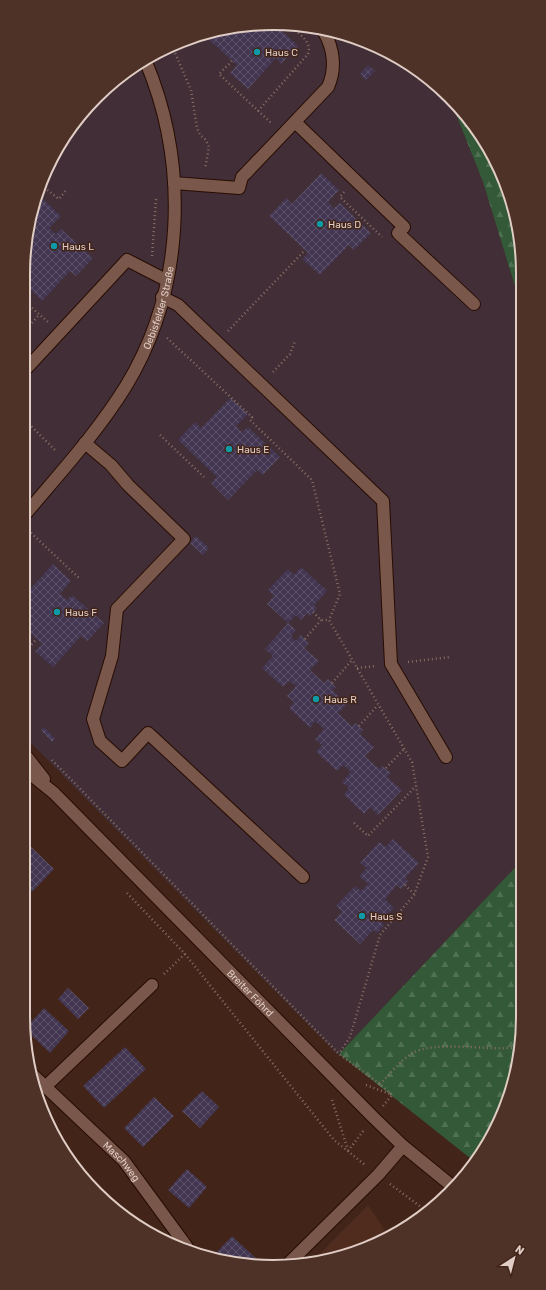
<svg xmlns="http://www.w3.org/2000/svg" width="546" height="1290" viewBox="0 0 546 1290" font-family="Rubik,sans-serif">
<style>
.commercial{fill:#412e36}
.built{fill:#502c1e}
.forest{fill:url(#forest-firs)}
.building{fill:url(#building-cross-hatch)}
.lines{fill:none;stroke-linecap:round;stroke-linejoin:round}
.minor-casing{stroke:#270c03;stroke-width:14}
.path{stroke:#886f65;stroke-width:2.5;stroke-dasharray:1 3;stroke-linecap:butt}
.minor{stroke:#79574a;stroke-width:12}
.culture-dot{fill:#0f9aa8;stroke:#422419;stroke-width:1.5}
.labels{text-anchor:middle;stroke-width:3;stroke-linejoin:round;paint-order:stroke}
.poi-label{font-size:10px;fill:#e0cdc5;stroke:#422419;text-anchor:start}
.street-label{font-size:10px;fill:#e0cdc5;stroke:#422419}
.rim{fill:none;stroke:#e0cdc5;stroke-width:2}
</style>
<defs>
<pattern id="forest-firs" width="22" height="20" patternUnits="userSpaceOnUse"><rect width="22" height="20" fill="#335938"/><path d="M5 1l3.5 6h-7zM16 11l3.5 6h-7z" fill="#507053"/></pattern>
<pattern id="building-cross-hatch" width="8" height="8" patternUnits="userSpaceOnUse"><rect width="8" height="8" fill="#433652"/><path d="M0 0l8 8M0 8l8-8" fill="none" stroke="#5e5269"/></pattern>
</defs>
<rect width="100%" height="100%" fill="#422419"/>
<path class="commercial" d="M256,24l97,12 59,29 38,34 33,83 38,124 2,553 -185,196 -315,-320v-462l13,-80 49,-85 77,-59z"/>
<path class="built" d="M368,1205l21,32 -67,25h-10z"/>
<path class="forest" d="M450,99l11,9 36,55 24,77v66l-38,-124z
M523,859v158l-13,80 -35,65 -136,-108z"/>
<path class="building" d="M256,24l21,2 21,20 -17,18 -5,-6 -28,31 -18,-16 7,-8 -31,-28z
M368,65l7,6 -9,9 -6,-6z
M321,173l18,17 -11,12 6,6 6,-5 31,30 -17,17 -5,-5 -29,30 -18,-16 6,-6 -39,-37 17,-18 6,6z
M43,199l18,17 -12,12 7,6 5,-5 32,29 -17,18 -6,-5 -28,30 -17,-17 5,-6 -7,-6 10,-62z
M230,398l18,16 -12,12 6,6 6,-5 32,30 -17,18 -6,-5 -29,30 -17,-17 6,-6 -39,-37 17,-18 6,6z
M196,536l13,12 -6,7 -13,-12z
M53,564l18,17 -11,13 7,6 5,-5 32,28 -17,18 -6,-5 -28,31 -18,-16 7,-7 -19,-18v-32l1,2z
M301,567l26,24 -13,14 3,3 -7,8 -3,-3 -6,7 -5,-5 -8,8 -21,-19 7,-8 -6,-6 20,-21 6,6z
M288,623l8,7 -5,6 5,5 5,-6 8,8 -5,5 15,13 -9,9 14,13 4,-4 8,8 -4,3 15,14 -9,9 14,13 3,-3 8,7 -3,4 14,13 -9,9 14,13 3,-3 9,7 -4,4 15,13 -24,25 -8,-8 -6,7 -20,-19 5,-7 -7,-6 9,-10 -8,-7 -6,6 -21,-19 6,-7 -7,-6 9,-10 -9,-8 -5,7 -21,-20 5,-6 -7,-6 9,-10 -7,-5 -6,6 -21,-19 11,-12 -8,-7z
M44,727l11,12 -3,3 -11,-12z
M393,839l26,24 -14,15 3,3 -7,8 -4,-4 -12,14 9,9 -13,14 3,3 -7,8 -4,-3 -13,14 -26,-24 8,-8 -6,-6 19,-20 6,5 7,-7 -9,-8 8,-8 -7,-5 19,-21 7,5z
M27,843l27,26 -22,23 -9,-9v-35z
M23,963l7,6 -7,8z
M68,988l21,20 -11,11 -20,-20z
M44,1008l25,23 -19,22 -25,-24z
M125,1047l21,22 -42,39 -21,-22z
M202,1091l17,16 -19,21 -18,-17z
M154,1097l20,19 -31,31 -19,-19z
M187,1169l20,18 -18,21 -21,-18z
M81,1175l14,14h-1l-9,-7z
M232,1236l26,24 -4,4 -14,1 -26,-10z"/>
<g class="lines">
<g class="minor-casing">
<g id="minor">
<path d="M295,122l109,105 -6,6 76,71"/>
<path d="M174,183l65,5 3,-11 4,-4 82,-86c8,-18 6,-38 -4,-55"/>
<path d="M162,297l16,8 205,196 8,163 55,93"/>
<path d="M23,366l3,3 101,-109 39,20"/>
<path d="M85,443l26,22 17,20 56,54 -67,70 -5,47 -19,63 7,22 22,20 26,-28 155,144"/>
<path id="s1" d="M23,517c36,-43 74,-84 103,-131 59,-97 63,-221 20,-324"/>
<path d="M23,752l21,27"/>
<path id="s2" d="M23,768l31,25 319,324 30,29 49,40"/>
<path id="s3" d="M33,1075l91,86 63,86"/>
<path d="M45,1087l107,-102"/>
<path d="M289,1263l89,-88 25,-29"/>
</g>
</g>
<path class="path" d="M172,46l19,44 6,38 3,7 6,5 3,7 -4,22
M232,61l-13,13 52,49
M258,111l50,-57c4,-11 -7,-19 -15,-26
M41,185l18,14 8,-10
M344,192l-4,5 42,40
M152,256l4,-57
M23,279l3,-4
M23,300l25,22
M23,317l8,7 8,-9
M228,331l77,-81
M167,338l85,79 -2,3 62,60 28,114 -11,26 83,142 16,95 -14,38 -34,40 -30,102 -11,17
M273,372l17,-18 5,-13
M23,418l33,33
M160,435l44,42
M31,533l48,45
M23,543l9,-12
M313,612l8,8h8
M23,639l7,7 7,-7
M305,639l16,-19
M408,662l42,-5
M357,668l19,-2
M332,683l20,-23
M359,726l19,-21
M23,731l5,5
M52,760l287,294 41,30 12,11
M386,768l18,-19
M354,823l14,13 48,-50
M405,885l9,9
M127,893l58,61 149,186 31,25
M164,974l21,-20
M380,1084c10,-10 20,-23 31,-30 23,-15 79,-2 107,-7
M366,1085l24,9
M332,1100l16,50
M383,1106l9,-11
M348,1151l16,-21
M390,1184l35,26"/>
<use href="#minor" class="minor"/>
</g>
<g class="culture-dot">
<circle cx="257" cy="52" r="4"/>
<circle cx="320" cy="224" r="4"/>
<circle cx="54" cy="246" r="4"/>
<circle cx="229" cy="449" r="4"/>
<circle cx="57" cy="612" r="4"/>
<circle cx="316" cy="699" r="4"/>
<circle cx="362" cy="916" r="4"/>
</g>
<g class="labels">
<g class="poi-label">
<text x="265" y="56">Haus C</text>
<text x="328" y="228">Haus D</text>
<text x="62" y="250">Haus L</text>
<text x="237" y="453">Haus E</text>
<text x="65" y="616">Haus F</text>
<text x="324" y="703">Haus R</text>
<text x="370" y="920">Haus S</text>
</g>
<g class="street-label">
<text dy="4" stroke="none"><textPath href="#s1" startOffset="252">Oebisfelder Straße</textPath></text>
<text dy="4" stroke="none"><textPath href="#s2" startOffset="320">Breiter Föhrd</textPath></text>
<text dy="4" stroke="none"><textPath href="#s3" startOffset="124">Maschweg</textPath></text>
</g>
</g>
<path d="M0 0H546V1290H0ZM273 30H273A243 243 0 0 1 516 273V1017A243 243 0 0 1 273 1260H273A243 243 0 0 1 30 1017V273A243 243 0 0 1 273 30Z" fill="#4f3227" fill-rule="evenodd"/>
<path class="rim" d="M273 30H273A243 243 0 0 1 516 273V1017A243 243 0 0 1 273 1260H273A243 243 0 0 1 30 1017V273A243 243 0 0 1 273 30Z"/>
<g transform="translate(514 1258) rotate(36)" stroke="#422419" stroke-width="3" paint-order="stroke">
<path d="M0-3L7 15L0 10L-7 15Z" fill="#e0cdc5"/>
<text y="-6" font-size="11" font-weight="bold" text-anchor="middle" fill="#e0cdc5">N</text>
</g>
</svg>
